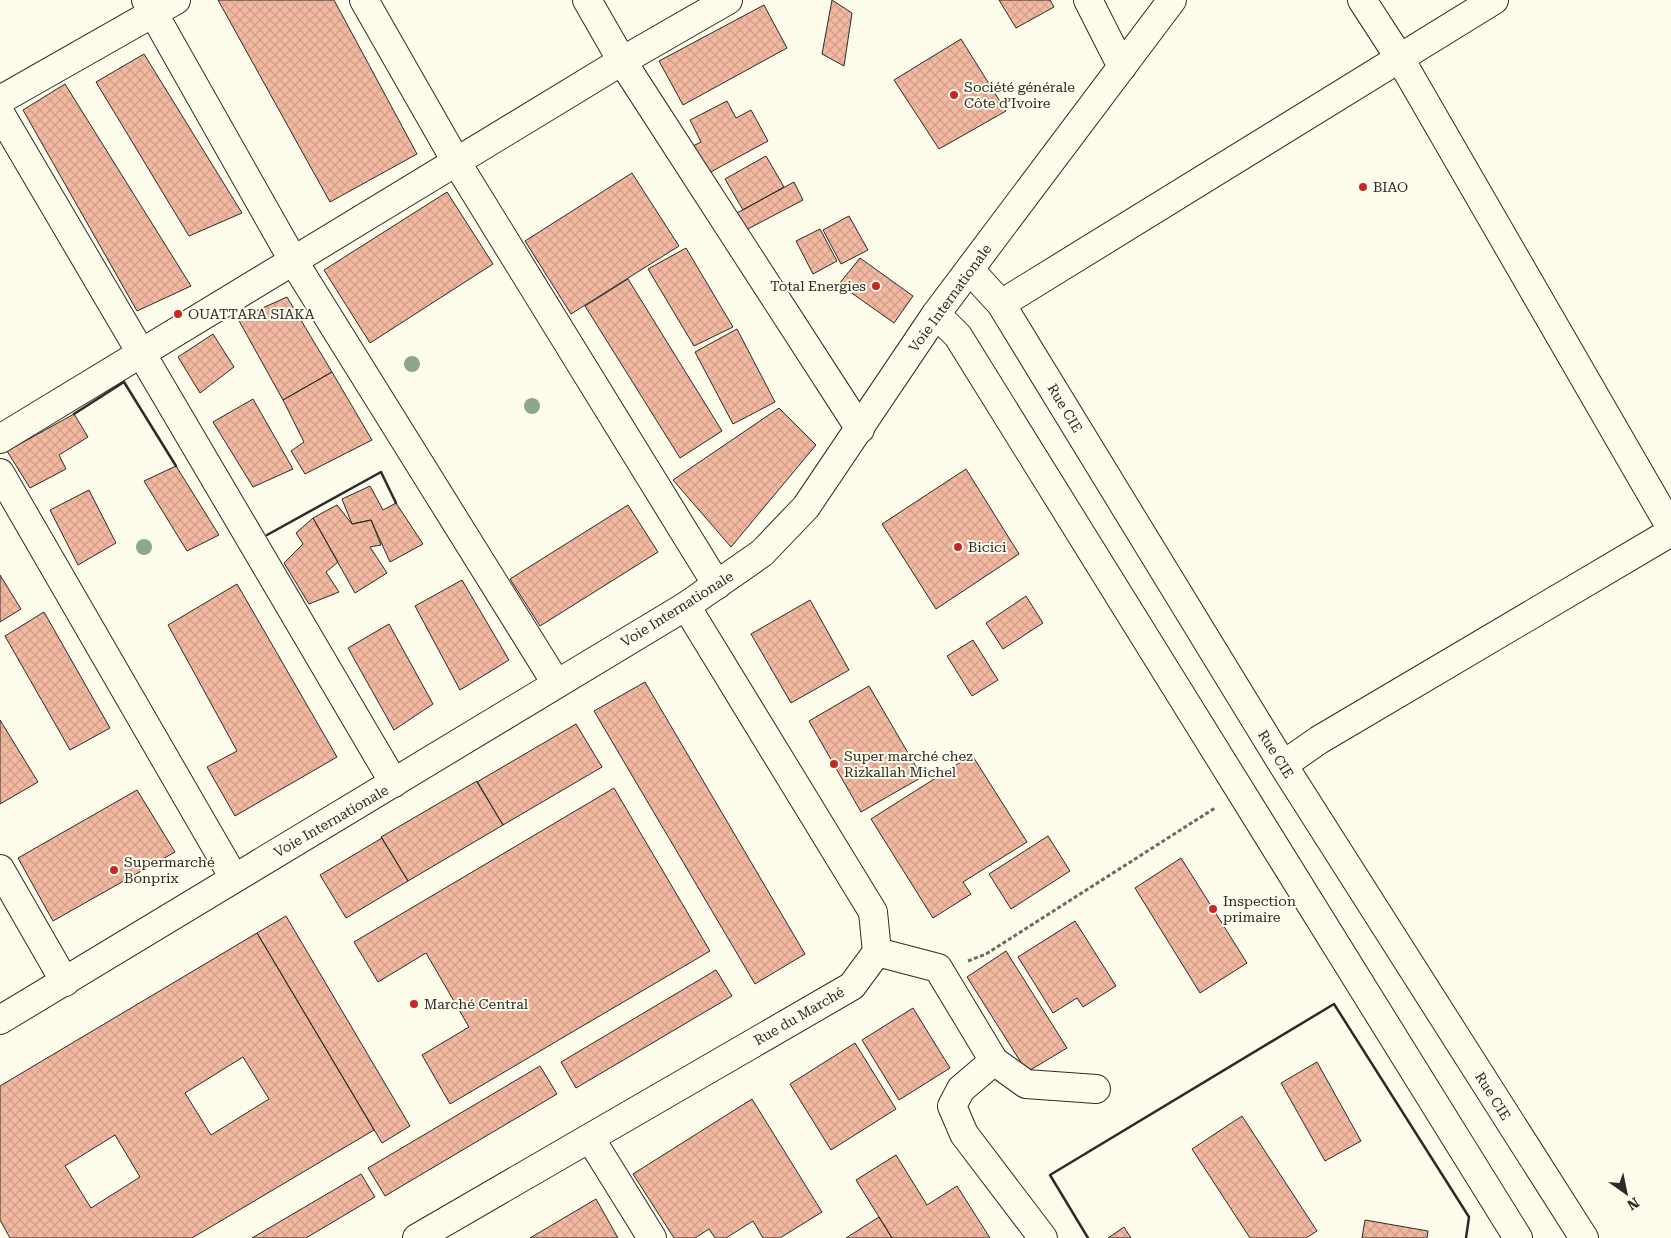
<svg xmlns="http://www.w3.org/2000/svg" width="1671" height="1238" viewBox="0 0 1671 1238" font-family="'Roboto Serif',serif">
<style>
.building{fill:url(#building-cross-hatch);stroke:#2b2b2b;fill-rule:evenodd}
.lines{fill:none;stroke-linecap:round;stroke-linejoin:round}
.minor-casing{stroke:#2b2b2b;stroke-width:30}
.major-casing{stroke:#2b2b2b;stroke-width:30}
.path{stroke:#6a6964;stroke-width:3;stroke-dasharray:4 2.5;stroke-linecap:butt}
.minor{stroke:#fdfbea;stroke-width:28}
.major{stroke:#fdfbea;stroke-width:28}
.wall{stroke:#2b2b2b;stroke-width:2.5}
.tree{fill:#8ea78a}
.poi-dot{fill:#c62828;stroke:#fdfbea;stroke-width:2}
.labels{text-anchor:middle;stroke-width:4;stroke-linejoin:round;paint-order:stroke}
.poi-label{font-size:14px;fill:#2b2b2b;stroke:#fdfbea;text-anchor:start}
.street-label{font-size:14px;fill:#2b2b2b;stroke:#fdfbea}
</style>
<defs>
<pattern id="building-cross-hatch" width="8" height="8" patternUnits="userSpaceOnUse" patternTransform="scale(1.25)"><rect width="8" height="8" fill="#f2b8a0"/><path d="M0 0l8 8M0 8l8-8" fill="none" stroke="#d09e8a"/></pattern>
</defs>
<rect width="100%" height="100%" fill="#fdfbea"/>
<path class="building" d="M218,0h116l83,154 -87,48z
M832,0l20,13 -8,53 -22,-12z
M999,0h51l4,7 -38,21z
M764,5l23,43 -104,57 -24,-44z
M961,39l45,72 -67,38 -45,-69z
M144,54l98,159 -53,23 -93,-154z
M65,84l126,202 -54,25 -114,-201z
M727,101l9,17 15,-8 17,31 -61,33 -14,-28 8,-4 -11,-22z
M766,156l18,31 -41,23 -18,-31z
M632,173l47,73 -108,68 -46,-73z
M794,182l9,18 -59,31 -9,-17z
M447,192l46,72 -123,79 -46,-73z
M849,216l19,34 -27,14 -18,-34z
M820,229l17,32 -24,13 -17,-33z
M686,248l47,79 -39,19 -46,-77z
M860,258l53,38 -19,27 -55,-39z
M628,279l94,152 -42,27 -95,-152z
M287,297l45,75 -49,28 -45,-81z
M737,329l38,73 -42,22 -38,-72z
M213,334l21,33 -34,26 -22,-36z
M332,372l40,68 -67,34 -14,-23 13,-9 -21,-42z
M253,399l40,70 -40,18 -40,-65z
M779,408l37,37 -85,102 -58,-67z
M74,414l14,23 -29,18 7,14 -36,19 -23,-37z
M176,466l43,69 -32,16 -43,-70z
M966,469l53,85 -83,55 -54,-85z
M370,486l13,24 13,-7 27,41 -33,18 -19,-42 -19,4 -10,-25z
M89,490l27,53 -38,22 -28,-55z
M337,505l15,19 19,-4 10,25 -11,2 17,26 -32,20 -42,-75z
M628,505l30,47 -118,74 -30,-47z
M313,518l25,44 -12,10 13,20 -30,12 -25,-41 19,-19 -7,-11z
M0,575l21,34 -21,13z
M462,580l47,80 -49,30 -45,-84z
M237,584l100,173 -102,59 -28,-49 30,-16 -69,-126z
M1026,596l17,27 -40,26 -17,-26z
M810,600l39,70 -58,33 -40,-69z
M44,612l66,116 -40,22 -65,-114z
M389,624l44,80 -39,26 -46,-82z
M973,640l25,40 -26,16 -25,-40z
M645,682l160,272 -50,30 -161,-273z
M869,686l53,91 -61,35 -52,-91z
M0,720l38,62 -38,22z
M576,724l26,43 -99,58 -26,-43z
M972,755l55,87 -64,40 8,12 -38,24 -62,-99z
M477,781l26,44 -95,56 -27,-44z
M614,788l96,163 -260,153 -28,-49 47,-28 -43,-74 -48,29 -24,-40z
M137,790l38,62 -122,69 -35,-63z
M1048,836l22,35 -59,38 -22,-35z
M382,838l26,43 -62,37 -26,-43z
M1181,858l66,105 -47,30 -65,-105z
M286,916l124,210 -28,17 -125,-210z
M1075,921l41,65 -33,21 -6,-9 -24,15 -35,-56z
M257,933l117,197 -182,108h-182l-10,-18v-134zM243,1057l26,42 -58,36 -26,-42zM115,1135l25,42 -49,31 -26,-42z
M1006,951l61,97 -40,24 -60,-95z
M716,970l16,26 -156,92 -15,-26z
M913,1008l37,60 -51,32 -37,-60z
M855,1043l41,66 -65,41 -41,-66z
M1317,1062l44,79 -36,20 -44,-78z
M540,1066l17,28 -172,102 -17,-28z
M752,1099l70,113 -42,26h-17l-10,-17 -27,17h-11l-6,-9 -14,9h-21l-41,-64z
M1242,1116l75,115 -11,7h-56l-58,-89z
M896,1155l31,50 30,-19 33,52h-98l-36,-58z
M361,1174l14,23 -69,41h-54z
M596,1199l22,39h-88z
M879,1217l13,21h-46z
M1365,1220l63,11 -1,7h-65z
M1124,1227l7,11h-23z"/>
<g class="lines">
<g class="minor-casing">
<path id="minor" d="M146,0l148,262 262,421
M364,0l93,163 260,422
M587,0l35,61 238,368
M1088,0l34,67
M1362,0l37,57 272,471
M0,100l176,-100
M0,113l394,670
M970,270l31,34 282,461 301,473
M1001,304l493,-304
M936,314l22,22 560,902
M0,439l622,-378 106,-61
M0,473l234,405
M1283,765l36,-25 352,-208
M0,869l65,113
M877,952l61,16 56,93 32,23 70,5
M994,1061l-33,28 -9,17 12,28 79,104
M590,1138l62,100
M417,1238l435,-252 25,-34 -4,-40 -187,-306"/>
</g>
<g class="major-casing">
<path id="major" d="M0,1020l686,-414 76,-53 44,-46 130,-193 236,-314"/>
</g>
<path class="path" d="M968,961l18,-7 229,-146"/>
<use href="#minor" class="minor"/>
<use href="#major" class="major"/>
<path class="wall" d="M74,414l50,-32 52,84
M267,535l114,-63 15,31
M1088,1238l-38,-63 284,-171 135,213 -3,21"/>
</g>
<g class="tree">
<circle cx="412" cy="364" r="8"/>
<circle cx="532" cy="406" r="8"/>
<circle cx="144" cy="547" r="8"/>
</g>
<g class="poi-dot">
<circle cx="954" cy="95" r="5"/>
<circle cx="1363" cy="187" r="5"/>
<circle cx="876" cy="286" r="5"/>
<circle cx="178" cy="314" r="5"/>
<circle cx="958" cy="547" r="5"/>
<circle cx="834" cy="764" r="5"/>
<circle cx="114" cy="870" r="5"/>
<circle cx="1213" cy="909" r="5"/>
<circle cx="414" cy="1004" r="5"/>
</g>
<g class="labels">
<g class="poi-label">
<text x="964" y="92">Société générale<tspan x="964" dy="16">Côte d’Ivoire</tspan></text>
<text x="1373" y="192">BIAO</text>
<text x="866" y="291" text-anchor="end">Total Energies</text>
<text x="188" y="319">OUATTARA SIAKA</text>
<text x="968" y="552">Bicici</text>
<text x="844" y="761">Super marché chez<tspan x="844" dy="16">Rizkallah Michel</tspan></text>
<text x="124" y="867">Supermarché<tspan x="124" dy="16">Bonprix</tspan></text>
<text x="1223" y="906">Inspection<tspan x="1223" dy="16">primaire</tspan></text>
<text x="424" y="1009">Marché Central</text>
</g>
<g class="street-label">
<text transform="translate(950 298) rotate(-54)" y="5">Voie Internationale</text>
<text transform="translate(1065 408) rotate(59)" y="5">Rue CIE</text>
<text transform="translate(677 609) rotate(-32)" y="5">Voie Internationale</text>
<text transform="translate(1276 754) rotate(58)" y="5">Rue CIE</text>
<text transform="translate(331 821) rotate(-30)" y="5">Voie Internationale</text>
<text transform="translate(799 1016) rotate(-30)" y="5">Rue du Marché</text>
<text transform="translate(1493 1096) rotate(58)" y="5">Rue CIE</text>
</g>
</g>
<g transform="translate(1626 1193) rotate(147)" stroke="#fdfbea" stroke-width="4" paint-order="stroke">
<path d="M0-4L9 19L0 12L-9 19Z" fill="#2b2b2b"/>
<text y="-8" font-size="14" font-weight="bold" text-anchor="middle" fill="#2b2b2b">N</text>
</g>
</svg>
